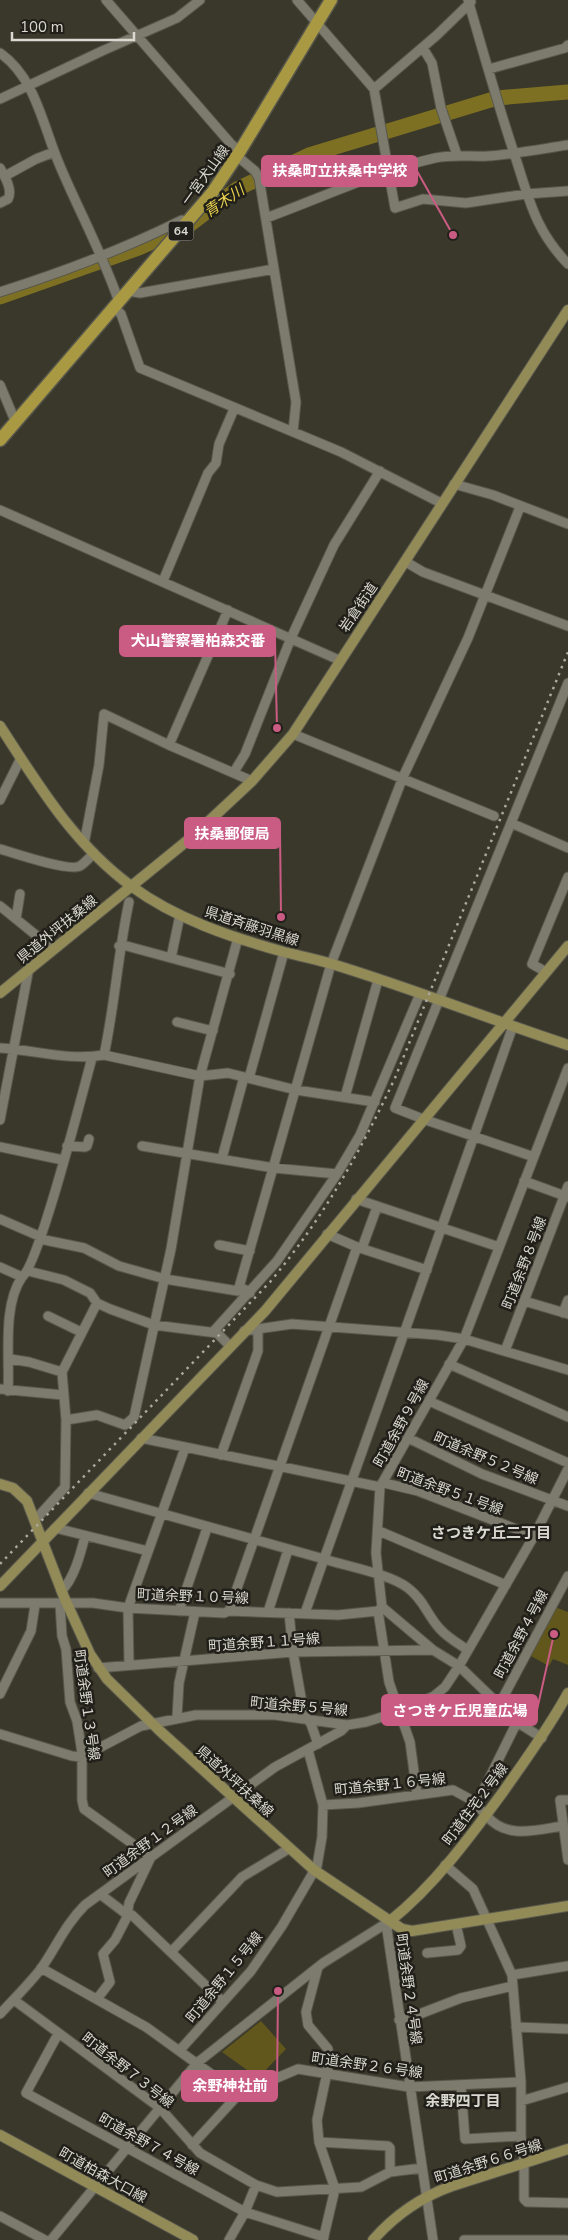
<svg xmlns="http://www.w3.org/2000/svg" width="568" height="2240" viewBox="0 0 568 2240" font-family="'Nunito Sans','Noto Sans JP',sans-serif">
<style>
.green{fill:#61561b}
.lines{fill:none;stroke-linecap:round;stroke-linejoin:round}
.river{stroke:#7e7022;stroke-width:15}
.street-casing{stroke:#58574c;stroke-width:11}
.secondary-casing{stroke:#58574c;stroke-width:12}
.primary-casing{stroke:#58574c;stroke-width:15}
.street{stroke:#7d7b6d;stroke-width:9}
.secondary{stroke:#928a57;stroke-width:10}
.primary{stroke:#a89942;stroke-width:12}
.rail{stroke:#aaa89f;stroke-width:2.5;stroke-dasharray:2.5 5;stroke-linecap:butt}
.labels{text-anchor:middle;stroke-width:5;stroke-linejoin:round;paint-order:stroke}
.shield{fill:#201f19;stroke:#a2a19a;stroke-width:1}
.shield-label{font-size:12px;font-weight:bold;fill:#dad9d1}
.street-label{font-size:14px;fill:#dad9d1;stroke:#201f19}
.water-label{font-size:15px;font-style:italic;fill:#edd44e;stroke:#201f19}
.neighbourhood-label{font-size:15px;font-weight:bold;fill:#dad9d1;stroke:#201f19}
.leader{fill:none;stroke:#ca5c84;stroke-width:2}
.callout-dot{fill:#ca5c84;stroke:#201f19;stroke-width:2}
.callout{fill:#ca5c84;stroke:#ca5c84;stroke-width:2}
.callout-label{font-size:15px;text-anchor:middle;font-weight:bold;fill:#fff}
</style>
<rect width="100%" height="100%" fill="#3a382b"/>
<path class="green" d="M555,1607l13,5v53l-15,-6 -4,7 -20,-11z
M261,2021l25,28 -28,29 -36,-26z"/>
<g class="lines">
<path class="river" d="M0,297l139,-49 49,-22 49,-37 72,-34 188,-57 71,-6"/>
<g class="street-casing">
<path id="street" d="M106,0l125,144 9,7
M297,0l77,89 21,119 28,-9 43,4 60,-9 42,-3
M468,0c15,51 29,102 46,153 15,45 20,76 54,111
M423,48l9,15 9,45 16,47
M0,53c36,25 43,74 60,113 19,45 43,89 59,136
M489,69l76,-21 3,-3
M374,89l63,-54 34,-33
M0,99l102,-48 75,-33 23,-18
M237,156l18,15 4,7 37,224 -3,30
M0,168c5,9 13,22 8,31l-8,4
M5,176l31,-17 18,-7
M266,218c55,-20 112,-47 169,-60 18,-4 35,-1 53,-2 27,-2 53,-7 80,-11
M128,291l12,2 134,-24
M0,292c63,-20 122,-42 182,-72l7,2
M114,308l7,6 19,54 201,84 100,51
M0,385l16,38
M454,484l39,11 75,29
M0,510l339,150
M406,562l17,10 145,54
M163,581l45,-108 8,-10 3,-19 15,-35
M293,734l201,82
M169,745l59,-135
M234,772l11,-18 46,-116 43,-93 46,-74
M0,800l21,-42
M511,823l57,25
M84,844l15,-79 5,-51 65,31 83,36
M0,849c13,4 70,23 80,17 5,-3 10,-9 14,-13
M0,906l53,43
M16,919l4,-25
M119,946l4,-1 107,29
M171,958l9,-43
M546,972l-14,-8 36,-87
M177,1022l36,9
M0,1048c36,2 68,13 104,7l96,21 28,-3 68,17 79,12
M104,1055c11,-51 14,-102 25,-153
M249,1078l35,-126
M345,1097l33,-117
M0,1120l29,-152
M67,1146l18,1 2,-1 2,-7
M142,1146l132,22 63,6 23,-39 60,-141
M0,1147l63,13
M534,1157l-111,-38 -28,-11 173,-425
M222,1158l22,-81
M524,1181l44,16
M356,1199l143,48
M0,1219l41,18
M327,1234l30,13 70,23
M40,1239l44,9 35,18 46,13 73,12 6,-2 6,4
M219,1245l31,6
M362,1248l15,-41
M0,1267l22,10c17,-12 61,-187 70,-219
M28,1271l36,9 26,13 7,10 13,6 44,16 63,8 13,13
M238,1291l93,-327 72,-187 65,-139 52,-131
M524,1301l44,13
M563,1313l5,-13
M48,1316l33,16
M244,1331l48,-7 146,11 26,4 104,31
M213,1332l64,-71 60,-87
M505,1351l63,-165
M10,1359l19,3 33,10
M449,1364l119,53
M0,1389l63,6
M8,1391c2,-33 -6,-85 14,-114
M429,1401l139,62
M66,1420l-4,-48 35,-69
M141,1438l239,49
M408,1438l74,36 86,32
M221,1455l37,-104v-22
M384,1483l34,8 116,45
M88,1493l236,66 189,-533
M35,1520l30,-33 1,-67 31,-5 28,10 9,-8 37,-168 29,-173 38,-138
M55,1528l93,23
M379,1531l127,54
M61,1591c13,-11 20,-39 24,-55
M0,1603h93l35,5 96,5 5,-2 109,4 40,-4 4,-4
M60,1604l2,32 4,13 4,53 7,19 5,32v47l2,9 67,48 -22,46 -2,14 -12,23 -12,14 7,28 -13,17
M179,1611l28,-83
M229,1611l128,-364
M378,1611l11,71 21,60 7,52
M268,1612l20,-62
M289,1613l4,39 11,62 7,10 7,20
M305,1613l19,-54c22,7 66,15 84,29 16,12 19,27 32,41 8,9 19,15 28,21
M129,1665l-1,-57 57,-160
M98,1668l195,-16 140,-2
M0,1694l31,-63 4,-26
M499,1705l69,-129
M177,1717l2,-34 16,-71
M0,1734l72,22 10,1 59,-31 55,-11h79l72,10 19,-3 35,-11 33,-15 11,-9 14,-21 75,-130 34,-67
M542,1738l-25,-16 -58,-56 -26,-16 -51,-43 -6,-54 4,-66 84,-148 104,-271
M568,1800h-8l8,60
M477,1803l40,-81
M323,1805l35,-2 95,-13 24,13c1,6 5,7 9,12 20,25 50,15 77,11
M445,1865l28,24 39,86 9,107v54l3,27v36l3,3 41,1
M100,1894l25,19 7,2 91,87
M390,1921l-3,9 46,310
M171,1952l71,-75 48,-29
M427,1953l31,-3 3,-4 -5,-22
M318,1967l-12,45 2,13 20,24 1,14 -12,57 2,22 16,47 -12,51
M41,1968l105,59 93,67 59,-25 111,18 112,-5
M512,1975l56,-9
M14,2000l146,108 40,45 56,32 21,7 84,-5 29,-15 32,-4
M0,2014c14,-15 28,-29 40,-44 16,-22 24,-44 45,-65l190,-138 66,-36 6,-6
M399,2020l18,-5 44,-17 52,-12
M516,2027l52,2
M58,2034l-32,59 219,119 79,25
M180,2050l71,-79 31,-45 35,-60 5,-29 1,-32 -15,-55
M461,2086l4,53 56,-3
M521,2101l47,-14
M319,2142l69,4 2,2v24
M192,2145l47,-51
M0,2216l45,24
M51,2240l146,-177 126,-100 67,-42
M229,2240l16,-28 11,-27
M464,2240h102"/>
</g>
<g class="secondary-casing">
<path id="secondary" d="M0,726c39,60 73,117 131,160 45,33 99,51 153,66 16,4 32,7 48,12 79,24 157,55 236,81
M0,993l193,-157 59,-55 41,-47 275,-424
M0,1484l13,4 14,13 37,96 26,57 17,25 53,52 154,139 88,59 10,2 156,-25
M0,1586l265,-275 303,-365
M390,1921c44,-35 80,-84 113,-129 23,-33 46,-64 65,-99
M0,2135l193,105
M373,2240c22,-25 48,-43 79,-54l116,-37"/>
</g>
<g class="primary-casing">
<path id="primary" d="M0,440l212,-247 28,-42 91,-151"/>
</g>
<use href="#street" class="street"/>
<use href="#secondary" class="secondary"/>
<use href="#primary" class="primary"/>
<path class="rail" d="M0,1564l270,-282c54,-65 89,-128 125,-204l173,-426"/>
</g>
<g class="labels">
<rect class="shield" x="168.5" y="221.5" width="25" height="19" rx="4"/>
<g class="shield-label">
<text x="181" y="235">64</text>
</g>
<g class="street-label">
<text transform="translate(205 175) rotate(-54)" y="5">一宮犬山線</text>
<text transform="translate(358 607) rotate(-56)" y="5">岩倉街道</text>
<text transform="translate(252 926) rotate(18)" y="5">県道斉藤羽黒線</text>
<text transform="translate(57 929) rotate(-39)" y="5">県道外坪扶桑線</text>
<text transform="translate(524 1263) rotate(-69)" y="5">町道余野８号線</text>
<text transform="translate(401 1423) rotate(-61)" y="5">町道余野９号線</text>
<text transform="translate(486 1458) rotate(23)" y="5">町道余野５２号線</text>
<text transform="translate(450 1491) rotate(20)" y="5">町道余野５１号線</text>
<text transform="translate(193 1596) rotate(2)" y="5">町道余野１０号線</text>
<text transform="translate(521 1634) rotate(-62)" y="5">町道余野４号線</text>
<text transform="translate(264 1642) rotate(-4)" y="5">町道余野１１号線</text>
<text transform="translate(87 1705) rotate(82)" y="5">町道余野１３号線</text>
<text transform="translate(299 1706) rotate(5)" y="5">町道余野５号線</text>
<text transform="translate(235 1781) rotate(42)" y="5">県道外坪扶桑線</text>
<text transform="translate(390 1784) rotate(-6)" y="5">町道余野１６号線</text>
<text transform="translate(475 1804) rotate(-53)" y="5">町道住宅２号線</text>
<text transform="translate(150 1841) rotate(-36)" y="5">町道余野１２号線</text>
<text transform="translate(224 1977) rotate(-51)" y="5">町道余野１５号線</text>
<text transform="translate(409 1989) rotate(82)" y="5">町道余野２４号線</text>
<text transform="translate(367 2065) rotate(8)" y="5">町道余野２６号線</text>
<text transform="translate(128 2070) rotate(38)" y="5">町道余野７３号線</text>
<text transform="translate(149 2144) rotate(29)" y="5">町道余野７４号線</text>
<text transform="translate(488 2161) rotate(-18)" y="5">町道余野６６号線</text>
<text transform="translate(103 2175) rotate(29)" y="5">町道柏森大口線</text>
</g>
<g class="water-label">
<text transform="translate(224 201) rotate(-34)" y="5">青木川</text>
</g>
<g class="neighbourhood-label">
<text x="491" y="1538">さつきケ丘二丁目</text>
<text x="463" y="2106">余野四丁目</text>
</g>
</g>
<path class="leader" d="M453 235L417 171M277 728L275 641M281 917L280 833M554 1634L537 1710M278 1991L277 2086"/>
<g class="callout-dot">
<circle cx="453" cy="235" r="5"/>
<circle cx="277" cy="728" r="5"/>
<circle cx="281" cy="917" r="5"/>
<circle cx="554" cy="1634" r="5"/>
<circle cx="278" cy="1991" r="5"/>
</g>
<g class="callout">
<rect x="262" y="156" width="155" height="30" rx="5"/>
<rect x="120" y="626" width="155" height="30" rx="5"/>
<rect x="185" y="818" width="95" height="30" rx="5"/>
<rect x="382" y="1695" width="155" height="30" rx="5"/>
<rect x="182" y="2071" width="95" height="30" rx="5"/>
</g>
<g class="callout-label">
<text x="340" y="176">扶桑町立扶桑中学校</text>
<text x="198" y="646">犬山警察署柏森交番</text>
<text x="232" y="839">扶桑郵便局</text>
<text x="460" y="1716">さつきケ丘児童広場</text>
<text x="230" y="2091">余野神社前</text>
</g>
<path d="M12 32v8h122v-8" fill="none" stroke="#dad9d1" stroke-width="2.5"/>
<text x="20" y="32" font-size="15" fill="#dad9d1" stroke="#201f19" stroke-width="4" paint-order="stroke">100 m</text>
</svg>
